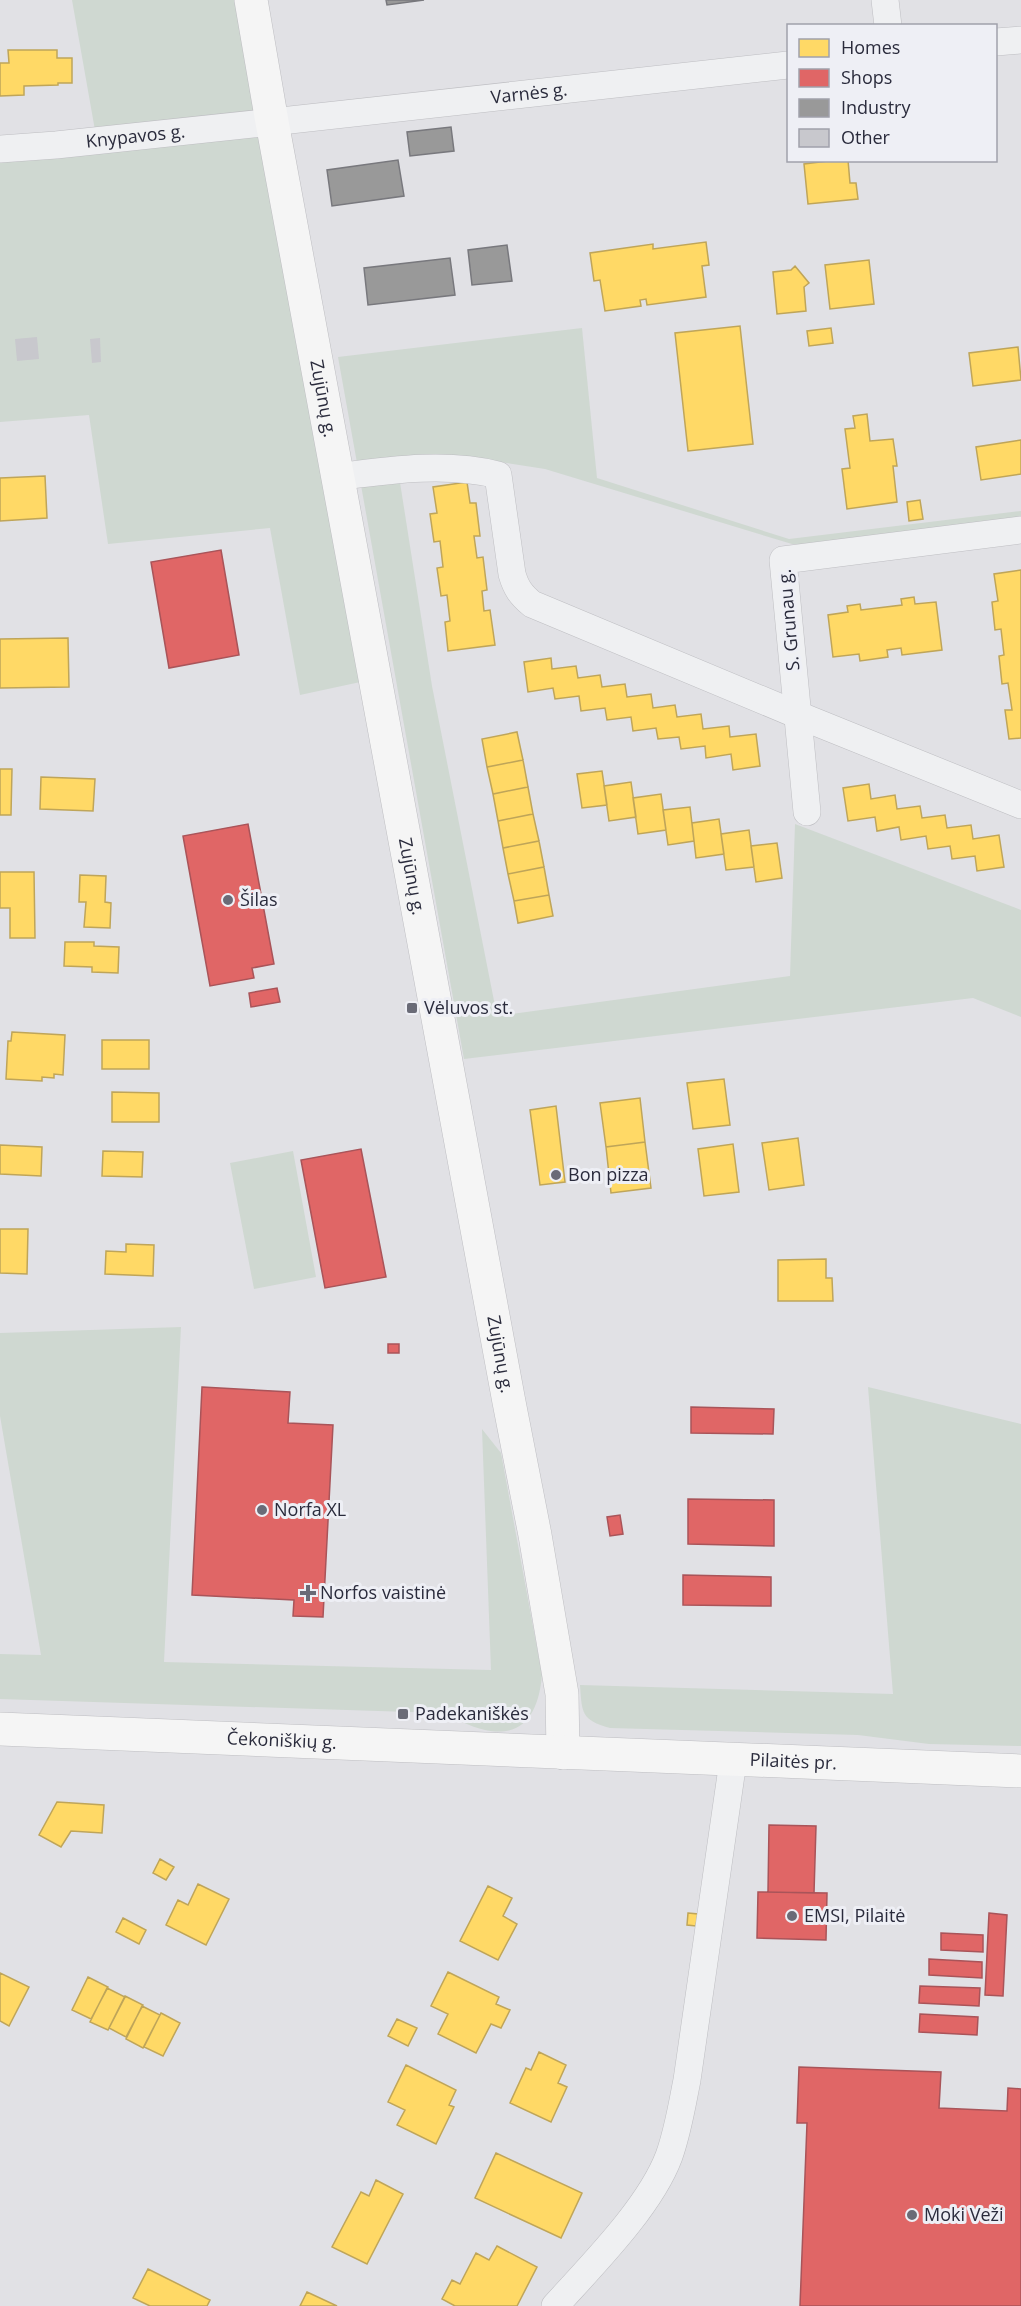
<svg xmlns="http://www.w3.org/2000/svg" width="1021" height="2306" viewBox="0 0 1021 2306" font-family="'Open Sans',sans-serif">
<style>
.green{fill:#cfd8d1}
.homes{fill:#ffd966;stroke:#bfa559;stroke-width:1.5}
.shops{fill:#e06666;stroke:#a95459;stroke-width:1.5}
.industry{fill:#999;stroke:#78787d;stroke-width:1.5}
.building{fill:#c8c8cd}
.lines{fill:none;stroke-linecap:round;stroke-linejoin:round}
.minor-casing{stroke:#bebec2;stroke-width:28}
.major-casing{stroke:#bebec2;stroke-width:34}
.minor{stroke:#eff0f2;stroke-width:27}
.major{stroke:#f5f5f5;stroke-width:33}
.poi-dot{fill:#6a6b77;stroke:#eeeff5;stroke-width:2}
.labels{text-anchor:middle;stroke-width:6;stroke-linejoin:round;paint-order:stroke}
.street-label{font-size:18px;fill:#2a2b3c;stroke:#eeeff5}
.poi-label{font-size:18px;fill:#2a2b3c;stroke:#eeeff5;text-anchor:start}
</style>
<rect width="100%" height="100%" fill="#e1e1e5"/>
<path class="green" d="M72,0h164l129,681 -65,14 -30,-167 -162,16 -19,-129 -89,7v-262l99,-7z
M582,328l15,150 192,61 232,-28v7l-206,27 -23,-1 -247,-75 -77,-12h-72l36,229 65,330 293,-40 5,-152 226,86v107l-48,-19 -509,61 -126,-702z
M293,1151l23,126 -62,12 -24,-126z
M181,1327l-17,335 327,8 -9,-241 19,24 41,222c-3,34 -16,64 -57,55 -15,-3 -30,-12 -44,-17l-441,-14v-45l41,1 -41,-239v-83z
M868,1387l153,37v322l-92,-2 -71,-9 -248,-7c-29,-8 -28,-15 -30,-43l313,9z"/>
<path class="homes" d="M8,50h49v8h15v25h-14v2l-34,1v9l-24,1v-33h9z
M836,160h12l2,23h6l2,16 -50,5 -4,-40z
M706,242l3,23 -7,1 4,31 -59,8 -1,-6 -6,1 1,6 -36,5 -5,-31 -6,1 -4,-28 63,-9v5z
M869,260l5,44 -44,5 -5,-44z
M795,266l14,17 -5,4 2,24 -29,3 -4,-42 18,-2z
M740,326l13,118 -65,7 -13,-118z
M831,328l2,15 -24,3 -2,-15z
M1018,347l3,33 -48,6 -4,-33z
M867,414l3,27 23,-2 4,27h-4l4,36 -50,7 -5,-40 8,-1 -5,-39 10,-1 -2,-12z
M1021,440v34l-40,6 -5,-33z
M45,476l2,42 -47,3v-43z
M467,482l3,21h6l4,33h-6l3,22 6,-1 4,33 -5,1 2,20 6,-1 5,35 -47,6 -3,-29 5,-1 -3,-26 -6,1 -4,-28 6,-1 -3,-26 -6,1 -4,-28 7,-1 -4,-26z
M920,500l3,19 -14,2 -2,-19z
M1021,570v168l-12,1 -4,-29h7l-4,-27 -6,1 -3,-28 5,-1 -3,-26 -6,1 -3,-28 6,-1 -4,-27z
M914,597l1,7 21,-2 6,48 -40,5 -1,-7 -14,2 1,7 -28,4 -1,-7 -26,3 -5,-42 20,-3 -1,-6 13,-2 1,6 41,-5 -1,-6z
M68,638l1,49 -69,1v-49z
M551,658l1,11 24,-3 2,12 22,-3 2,12 23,-3 2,13 24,-3 2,14 22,-3 2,12 24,-3 2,15 26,-3 1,11 26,-3 4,32 -27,4 -2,-16 -25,4 -1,-12 -24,3 -2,-12 -21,2 -2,-11 -23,3 -2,-14 -24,3 -2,-12 -24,3 -2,-15 -24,3 -2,-11 -25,4 -4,-30z
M517,732l6,28 -36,7 -5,-28z
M523,760l5,27 -35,7 -6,-27z
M0,769h12l-1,46h-11z
M602,771l5,34 -25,3 -5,-34z
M41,777l54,2 -2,32 -53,-2z
M631,782l5,35 -27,4 -5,-35z
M869,784l2,15 24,-4 2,14 23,-3 2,12 23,-3 2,13 24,-3 2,14 26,-4 5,32 -27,4 -2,-15 -23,3 -2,-13 -22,3 -2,-13 -25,4 -2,-13 -22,4 -2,-14 -27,4 -5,-33z
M528,787l5,27 -35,7 -5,-27z
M661,794l5,36 -28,4 -5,-36z
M690,807l4,34 -26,4 -5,-35z
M533,814l6,27 -36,7 -5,-27z
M719,819l5,35 -28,4 -4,-35z
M749,830l5,37 -28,3 -5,-36z
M539,841l5,26 -36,7 -5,-26z
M777,843l5,35 -26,4 -5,-36z
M544,867l5,28 -35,6 -6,-27z
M0,872h34l1,66h-25v-30h-10z
M80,875l26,1 -1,26 6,1 -1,25 -26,-1 2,-25h-7z
M549,895l4,21 -35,7 -4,-22z
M65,942h29v4l25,1 -1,26 -26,-1v-5l-28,-1z
M12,1032l53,3 -2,40 -9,-1v4l-12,-1v4l-36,-2 2,-38h3z
M102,1040h47v29h-47z
M724,1079l6,46 -37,4 -6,-46z
M112,1092l47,1v29h-47z
M640,1098l5,44 -39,5 -6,-44z
M556,1106l9,76 -25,3 -10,-75z
M798,1138l6,47 -35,5 -7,-47z
M645,1142l6,46 -40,5 -5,-46z
M733,1144l6,48 -35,4 -6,-47z
M0,1145l42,2 -1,29 -41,-2z
M103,1151l40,1 -1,25 -40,-1z
M0,1229h28l-1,45 -27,-1z
M126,1244l28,1 -1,31 -48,-2 1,-23 20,1z
M826,1259v19h6l1,23h-55v-41z
M57,1802l47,3 -2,28 -31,-2 -10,16 -22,-12z
M160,1859l14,8 -8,13 -13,-7z
M198,1884l31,15 -23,46 -40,-20 12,-25 10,5z
M488,1886l24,12 -9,18 14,8 -19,36 -38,-19z
M688,1913l10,1 -2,12 -9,-1z
M123,1918l23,12 -7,14 -23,-12z
M448,1972l51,25 -3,7 14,6 -9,18 -10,-4 -15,29 -38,-19 10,-20 -17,-8z
M0,1973l29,14 -20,39 -9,-5z
M88,1977l20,10 -17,32 -19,-9z
M107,1988l18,9 -17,33 -18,-8z
M125,1996l18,9 -17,32 -17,-9z
M142,2006l18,9 -17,33 -17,-9z
M161,2013l19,10 -17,33 -19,-9z
M397,2019l20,9 -9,18 -20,-10z
M539,2052l27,13 -8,18 9,4 -16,35 -41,-19 16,-35 5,2z
M406,2065l50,25 -7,15 5,2 -18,37 -39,-19 8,-15 -17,-8z
M496,2153l86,40 -21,45 -86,-40z
M376,2180l27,14 -36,70 -35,-17 29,-55 8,4z
M497,2246l40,21 -20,39h-62l-13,-7 10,-19 8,4 16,-31 13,7z
M148,2269l62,31 -3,6h-57l-17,-8z
M307,2292l30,14h-37z"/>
<path class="shops" d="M221,550l18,105 -70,13 -18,-106z
M248,824l26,140 -22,4 2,10 -44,8 -27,-150z
M277,988l3,14 -29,5 -2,-14z
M361,1149l25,128 -61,11 -24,-128z
M388,1344h11v9h-11z
M202,1387l88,5 -2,31 45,2 -10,192 -30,-1 1,-16 -102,-5z
M691,1407l83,2 -1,25 -82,-1z
M688,1499l86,1v46l-86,-2z
M620,1515l3,19 -13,2 -3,-19z
M683,1575l88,2v29l-88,-1z
M769,1825l47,1 -2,67 -46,-1z
M758,1892l69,1 -1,47 -69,-2z
M989,1913l18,2 -4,81 -18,-1z
M941,1933l42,2v17l-42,-2z
M929,1959l53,3v16l-53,-3z
M920,1986l60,2 -1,18 -60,-3z
M920,2014l58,3 -1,18 -58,-3z
M799,2067l142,5 -2,36 68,3 1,-23 13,1v217h-221l7,-183h-10z"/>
<path class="industry" d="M386,0h38l-37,5z
M451,127l3,24 -44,5 -3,-24z
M398,160l6,36 -72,10 -5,-36z
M507,245l5,36 -40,4 -4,-35z
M450,258l5,37 -87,10 -4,-37z"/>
<path class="building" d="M37,337l2,22 -22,2 -2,-22z
M100,338l1,24 -9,1 -2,-24z"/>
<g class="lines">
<g class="minor-casing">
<g id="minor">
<path d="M885,0l3,26"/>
<path d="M996,42l25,-2"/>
<path id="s1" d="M0,149l56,-4 216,-23 516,-57"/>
<path d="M337,477c54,-7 109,-15 161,-2l14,99c4,14 9,21 20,30l266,111 223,90"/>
<path d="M807,812l-24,-252 238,-30"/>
<path d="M555,2306c37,-41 95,-99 114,-150 9,-25 13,-51 18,-76l46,-319"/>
</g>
</g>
<g class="major-casing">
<g id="major">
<path id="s2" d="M251,0l21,122 237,1280 26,133 27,159 1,59"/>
<path id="s3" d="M0,1729l1021,42"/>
</g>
</g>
<use href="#minor" class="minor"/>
<use href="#major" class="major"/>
</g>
<g class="poi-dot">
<circle cx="228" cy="900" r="6"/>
<rect x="406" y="1002" width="12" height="12" rx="3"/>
<circle cx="556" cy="1175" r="6"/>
<circle cx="262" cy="1510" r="6"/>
<path d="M305 1584h6v6h6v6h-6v6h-6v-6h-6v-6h6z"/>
<rect x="397" y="1708" width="12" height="12" rx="3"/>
<circle cx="792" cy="1916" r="6"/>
<circle cx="912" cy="2215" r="6"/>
</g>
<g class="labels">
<g class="street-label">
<text dy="6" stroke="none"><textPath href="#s1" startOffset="532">Varnės g.</textPath></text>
<text dy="6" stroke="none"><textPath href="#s1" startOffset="136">Knypavos g.</textPath></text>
<text dy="6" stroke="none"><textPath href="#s2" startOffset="405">Zujūnų g.</textPath></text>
<text transform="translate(789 620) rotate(-95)" y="6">S. Grunau g.</text>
<text dy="6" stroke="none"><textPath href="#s2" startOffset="891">Zujūnų g.</textPath></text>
<text dy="6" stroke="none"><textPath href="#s2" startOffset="1377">Zujūnų g.</textPath></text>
<text dy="6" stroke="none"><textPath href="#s3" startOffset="282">Čekoniškių g.</textPath></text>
<text dy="6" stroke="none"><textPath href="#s3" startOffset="794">Pilaitės pr.</textPath></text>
</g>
<g class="poi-label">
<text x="240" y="906">Šilas</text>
<text x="424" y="1014">Vėluvos st.</text>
<text x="568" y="1181">Bon pizza</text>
<text x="274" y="1516">Norfa XL</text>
<text x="320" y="1599">Norfos vaistinė</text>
<text x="415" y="1720">Padekaniškės</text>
<text x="804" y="1922">EMSI, Pilaitė</text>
<text x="924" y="2221">Moki Veži</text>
</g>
</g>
<rect x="787" y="24" width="210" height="138" fill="#eeeff5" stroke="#a0a1ab" stroke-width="1.5"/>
<rect x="799" y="39" width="30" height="18" fill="#ffd966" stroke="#a0a1ab" stroke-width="1.5"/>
<text x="841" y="54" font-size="18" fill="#2a2b3c">Homes</text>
<rect x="799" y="69" width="30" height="18" fill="#e06666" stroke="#a0a1ab" stroke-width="1.5"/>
<text x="841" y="84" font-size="18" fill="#2a2b3c">Shops</text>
<rect x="799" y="99" width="30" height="18" fill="#999999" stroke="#a0a1ab" stroke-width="1.5"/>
<text x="841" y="114" font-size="18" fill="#2a2b3c">Industry</text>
<rect x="799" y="129" width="30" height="18" fill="#c8c8cd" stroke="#a0a1ab" stroke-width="1.5"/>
<text x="841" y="144" font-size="18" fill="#2a2b3c">Other</text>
</svg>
